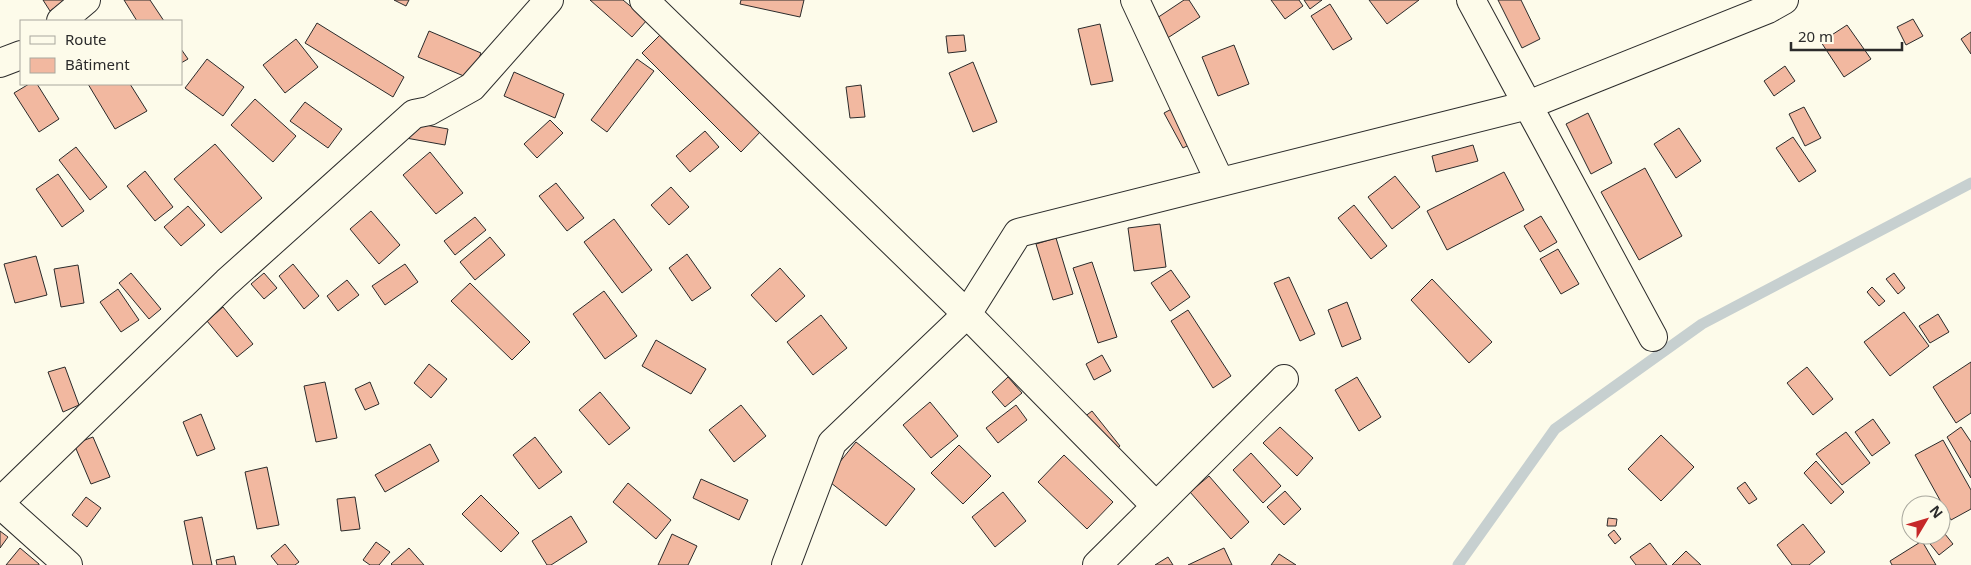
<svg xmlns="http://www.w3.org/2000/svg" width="1971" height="565" viewBox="0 0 1971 565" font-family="'Noto Sans',sans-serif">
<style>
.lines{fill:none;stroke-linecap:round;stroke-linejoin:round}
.stream{stroke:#c7d0d0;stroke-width:11}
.building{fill:#f2b8a0;stroke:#2b2b2b}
.minor-casing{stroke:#2b2b2b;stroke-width:30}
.minor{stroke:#fdfbea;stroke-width:28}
</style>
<rect width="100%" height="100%" fill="#fdfbea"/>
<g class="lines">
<path class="stream" d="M1458,565l97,-136 147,-105 269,-141"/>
</g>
<path class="building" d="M43,0h22l-15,11z
M124,0h26l14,21h-27z
M394,0h15l-3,6z
M590,0h33l24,20 -15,17z
M741,0h63l-4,17 -60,-13z
M1184,0h5l11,17 -34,22 -12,-19z
M1271,0h28l4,6 -18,13z
M1304,0h18l-12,9z
M1369,0h50l-32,24z
M1498,0h23l19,39 -18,9z
M1330,4l22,35 -19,11 -22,-34z
M1913,19l10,17 -17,9 -9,-18z
M317,23l87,54 -11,20 -88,-54z
M1100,24l13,57 -22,4 -13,-56z
M1847,25l24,34 -27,18 -23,-35z
M429,31l52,22 -10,26 -53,-22z
M663,32l99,98 -21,22 -99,-99z
M1971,32v22l-10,-15z
M964,35l2,16 -18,2 -2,-17z
M296,39l22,28 -33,26 -22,-28z
M1234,45l15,39 -31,12 -16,-39z
M181,49l7,10 -7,4z
M207,59l37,28 -21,29 -38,-28z
M637,59l17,12 -47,61 -16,-12z
M973,62l24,60 -24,10 -24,-59z
M1785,66l10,15 -21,15 -10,-15z
M514,72l50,22 -9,24 -51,-22z
M29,84h8l22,35 -20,13 -25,-39z
M88,84h42l17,27 -32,18z
M861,85l4,32 -15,1 -4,-31z
M255,99l41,37 -23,26 -42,-37z
M305,102l37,27 -14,19 -38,-27z
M1185,102l18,36 -20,10 -19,-35z
M1804,107l17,31 -16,8 -16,-32z
M1588,113l24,50 -21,11 -25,-50z
M550,120l13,13 -26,25 -13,-14z
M409,122l39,7 -3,16 -39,-7z
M1679,128l22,33 -25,17 -22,-34z
M705,131l14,16 -29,25 -14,-16z
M1793,137l23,34 -17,11 -23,-34z
M215,144l47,54 -41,35 -47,-54z
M1473,145l5,16 -42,11 -4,-16z
M76,147l31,40 -17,13 -31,-40z
M430,152l33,41 -27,21 -33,-39z
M1645,168l37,68 -43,24 -38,-68z
M145,171l28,36 -18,14 -28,-35z
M1504,172l20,38 -77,40 -20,-39z
M58,174l26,37 -22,16 -26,-38z
M1395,176l25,31 -28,22 -24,-32z
M556,183l28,35 -17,13 -28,-35z
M671,187l18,20 -20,18 -18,-20z
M1354,205l33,41 -16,13 -33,-41z
M188,206l17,19 -24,21 -17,-19z
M371,211l29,34 -21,19 -29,-35z
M1541,216l16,26 -17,10 -16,-26z
M475,217l11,13 -31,25 -11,-14z
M614,219l38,51 -30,23 -38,-51z
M1160,224l6,43 -32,4 -6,-43z
M490,237l15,18 -30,25 -15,-18z
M1056,238l17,56 -20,6 -17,-56z
M1558,249l21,35 -18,10 -21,-35z
M687,254l24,34 -19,13 -23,-33z
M36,256l11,39 -32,8 -11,-39z
M1092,262l25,75 -19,6 -25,-75z
M293,264l26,32 -15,13 -25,-33z
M405,264l13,18 -33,23 -13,-19z
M78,265l6,38 -23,4 -7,-38z
M780,268l25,28 -29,26 -25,-27z
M1171,270l19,27 -20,14 -19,-28z
M131,273l30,36 -12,10 -30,-36z
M264,273l13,15 -13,11 -13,-15z
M1894,273l11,15 -7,6 -12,-15z
M1289,277l26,57 -15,7 -26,-58z
M1432,279l60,63 -23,21 -58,-63z
M347,280l12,15 -21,16 -11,-15z
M470,283l60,59 -18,18 -61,-59z
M1872,287l13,14 -6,5 -12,-14z
M118,289l21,31 -18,12 -21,-30z
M604,291l33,45 -32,23 -32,-45z
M1347,302l14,37 -19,8 -14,-37z
M223,307l30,37 -16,13 -30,-36z
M1188,310l43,66 -18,12 -42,-67z
M1904,312l25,34 -39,30 -26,-34z
M1938,314l11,18 -19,11 -11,-17z
M821,315l26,33 -34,27 -26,-33z
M656,340l50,29 -15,25 -49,-28z
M1102,355l9,16 -17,9 -8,-16z
M1971,362v51l-15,10 -23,-36z
M429,364l18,15 -16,19 -17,-15z
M65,367l14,38 -16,7 -15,-40z
M1807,367l26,32 -20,16 -26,-32z
M1008,377l14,16 -17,14 -13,-15z
M1357,377l24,40 -22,14 -24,-41z
M325,382l12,56 -21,4 -12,-56z
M370,382l9,22 -14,6 -10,-21z
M600,392l30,36 -21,17 -30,-35z
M930,402l28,34 -27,22 -28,-33z
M741,405l25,31 -32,26 -25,-32z
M1016,405l11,15 -29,23 -12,-15z
M1092,411l28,35 -17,14 -28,-36z
M201,414l14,35 -18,7 -14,-34z
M1873,419l17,24 -18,13 -17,-24z
M1280,427l33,31 -16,18 -34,-33z
M1961,427l10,15v36l-24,-41z
M1846,432l24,31 -28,22 -26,-31z
M1661,435l33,32 -33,34 -33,-32z
M93,437l17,40 -19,7 -17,-40z
M535,437l27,35 -23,17 -26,-34z
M1943,440l28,50v19l-20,11 -36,-65z
M856,442l59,47 -29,37 -60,-47z
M430,444l9,17 -54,31 -10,-17z
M959,445l32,31 -28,28 -32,-31z
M1251,453l30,33 -18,17 -30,-33z
M1064,455l49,47 -26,27 -49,-47z
M1816,461l28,31 -13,12 -27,-31z
M267,467l12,58 -22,4 -12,-57z
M1209,476l40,46 -18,17 -41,-47z
M701,479l47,21 -9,20 -46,-22z
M1745,482l12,17 -8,5 -12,-16z
M628,483l43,37 -15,19 -43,-37z
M1285,491l16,18 -17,16 -17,-18z
M1003,492l23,29 -31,26 -23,-30z
M481,495l38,38 -18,19 -39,-38z
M86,497l15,11 -14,19 -15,-12z
M355,497l5,32 -19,2 -4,-32z
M571,516l16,26 -36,23h-4l-15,-24z
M202,517l10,48h-19l-9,-44z
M1608,518l9,1 -1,7h-9z
M1803,524l22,28 -16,13h-17l-15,-20z
M1941,529l12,15 -14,11 -16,-20h18z
M1614,530l7,9 -6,5 -7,-9z
M0,531l8,6 -8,11z
M672,534l25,12 -9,19h-30z
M1922,541l14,24h-44l-2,-4z
M376,542l14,10 -11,13h-9l-7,-5z
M1650,543l17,22h-31l-6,-8z
M285,544l14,18 -4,3h-17l-7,-9z
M20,548l19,16v1h-33z
M409,548l15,17h-32l-1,-1z
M1224,548l8,17h-44z
M1686,551l15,14h-29z
M1279,554l17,11h-25z
M234,556l2,9h-19l-1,-5z
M1168,557l5,8h-18z"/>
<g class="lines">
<g class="minor-casing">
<path id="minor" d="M644,0l323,314 189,192
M1135,0l85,182
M1471,0l182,337
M61,21l25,-21
M0,63l21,-8
M0,502l227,-220 187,-168 15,-3 43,-24 77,-87
M0,504l68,61
M786,565l46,-122 135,-129 51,-81 510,-128 240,-96 16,-9
M1097,565l187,-186"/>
</g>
<use href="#minor" class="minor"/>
</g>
<rect x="20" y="20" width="162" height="65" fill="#fdfbea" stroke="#a9a89e"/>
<rect x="30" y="36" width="25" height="8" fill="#fdfbea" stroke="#a9a89e"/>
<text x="65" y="45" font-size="15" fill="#2b2b2b">Route</text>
<rect x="30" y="58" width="25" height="15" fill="#f2b8a0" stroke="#a9a89e"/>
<text x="65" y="70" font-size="15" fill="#2b2b2b">Bâtiment</text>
<g transform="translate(1926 520) rotate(52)"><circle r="24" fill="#fdfbea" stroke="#a9a89e"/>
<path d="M0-4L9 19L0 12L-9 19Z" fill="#c62828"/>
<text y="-8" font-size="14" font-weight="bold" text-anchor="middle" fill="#2b2b2b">N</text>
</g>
<path d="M1791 42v8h111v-8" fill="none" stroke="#2b2b2b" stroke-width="2.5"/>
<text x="1798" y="42" font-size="15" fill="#2b2b2b" stroke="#fdfbea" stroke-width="4" paint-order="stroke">20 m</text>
</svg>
